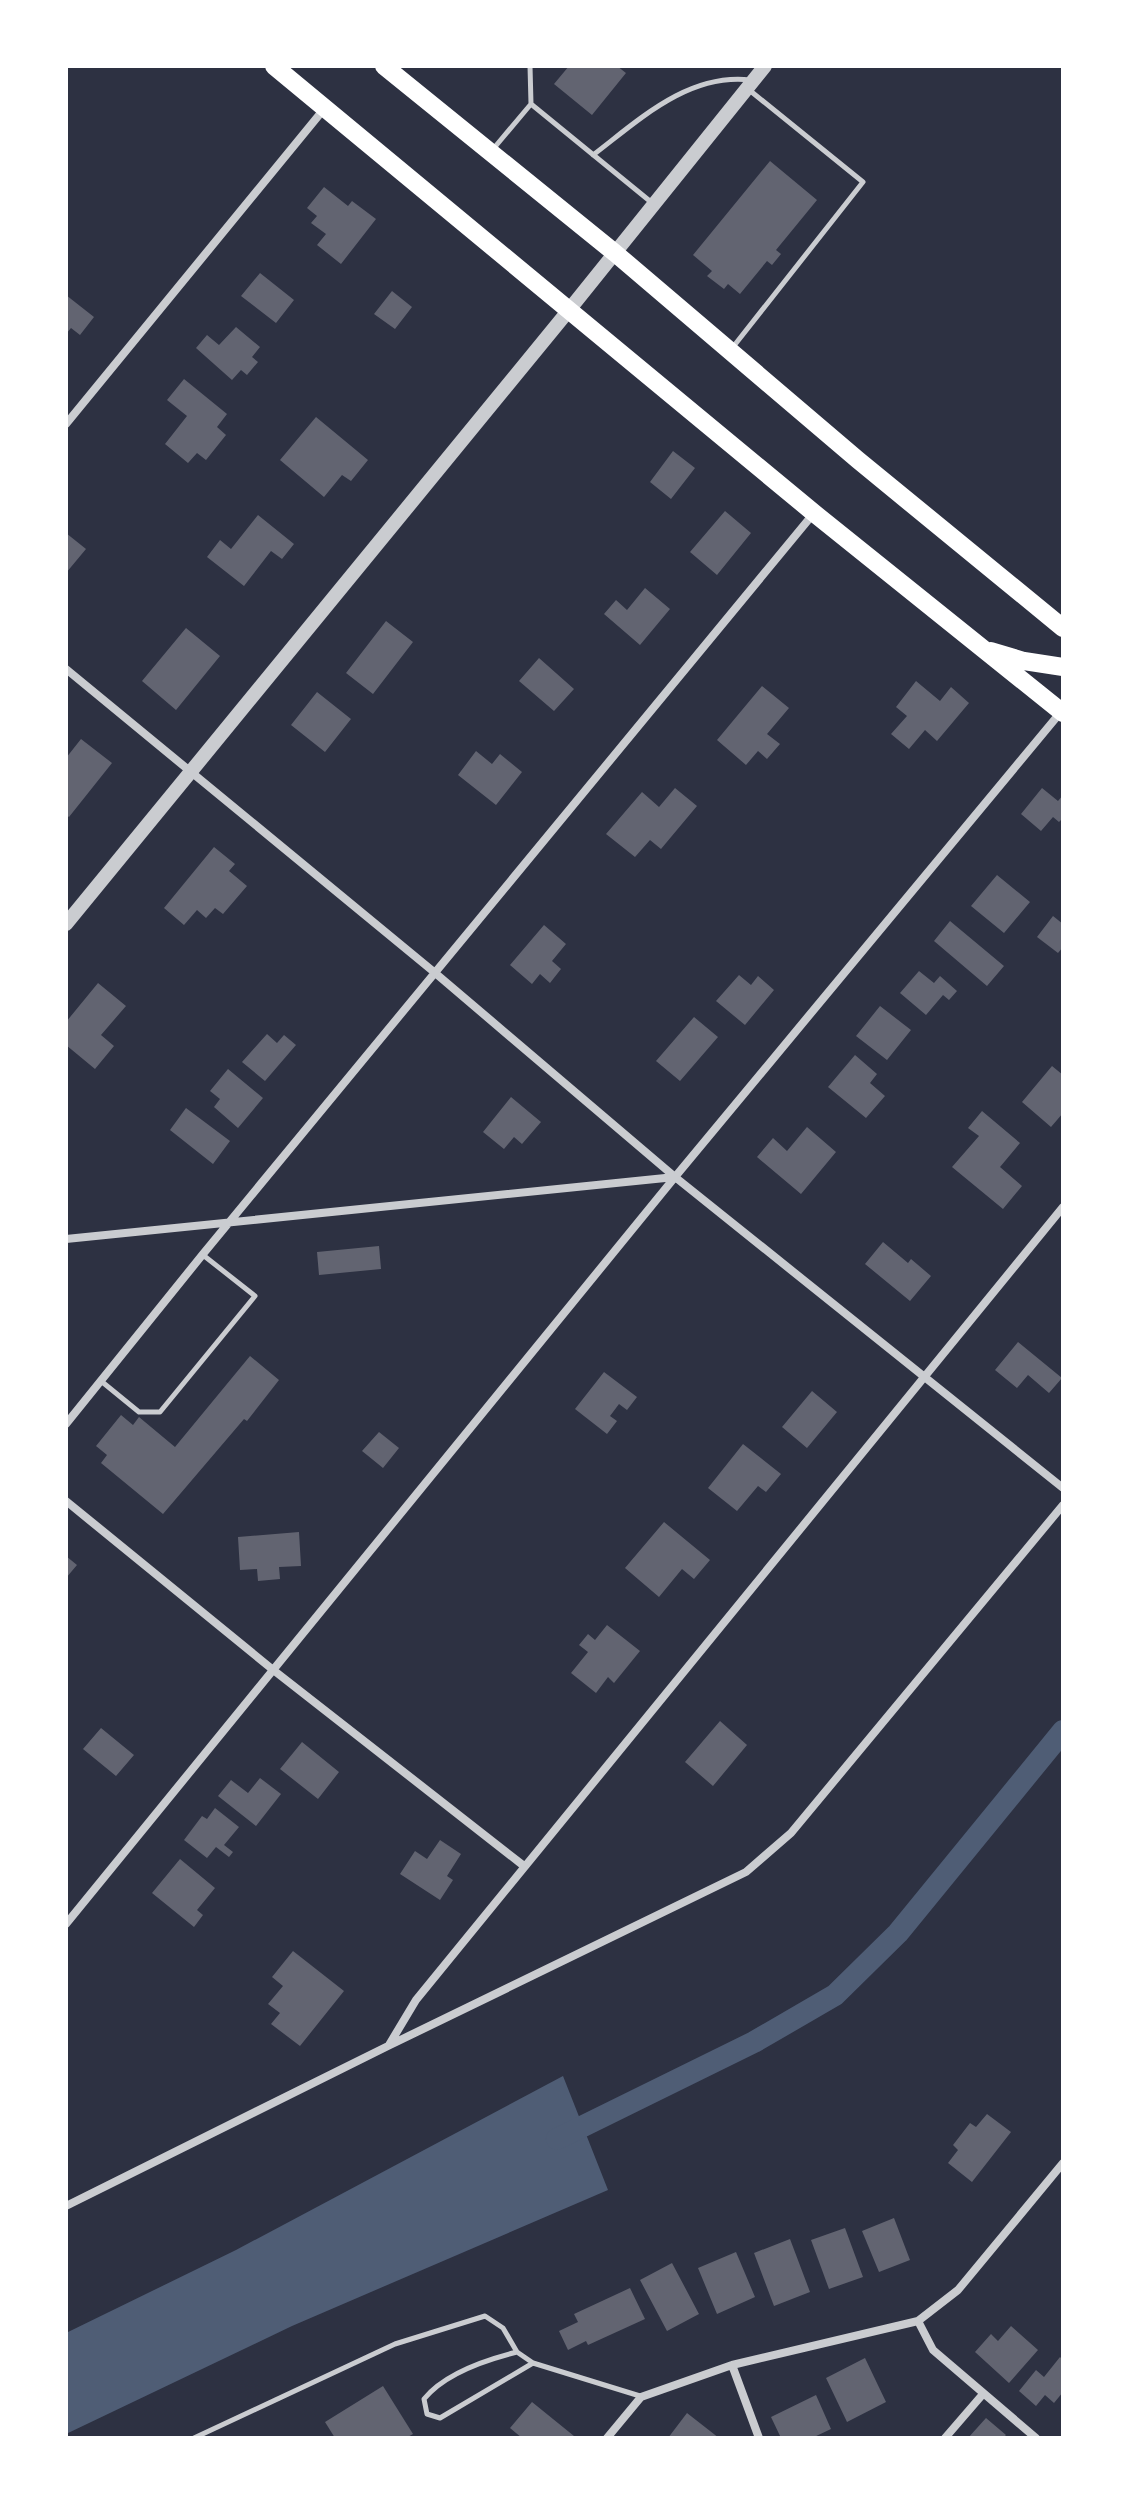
<svg xmlns="http://www.w3.org/2000/svg" width="1129" height="2504" viewBox="0 0 1129 2504" font-family="'DM Sans',sans-serif">
<style>
.water{fill:#4f5d75}
.lines{fill:none;stroke-linecap:round;stroke-linejoin:round}
.canal{stroke:#4f5d75;stroke-width:22}
.building{fill:#626471}
.service{stroke:#caccd0;stroke-width:5}
.minor{stroke:#caccd0;stroke-width:8}
.tertiary{stroke:#caccd0;stroke-width:14}
.primary{stroke:#fff;stroke-width:18}
</style>
<rect width="100%" height="100%" fill="#2d3142"/>
<path class="water" d="M563,2076l45,114 -316,136 -226,108v-101l170,-83z"/>
<g class="lines">
<path class="canal" d="M557,2139l197,-97 81,-47 63,-62 165,-202"/>
</g>
<path class="building" d="M569,66h48l9,7 -34,42 -38,-31z
M770,161l47,39 -41,50 5,4 -9,11 -5,-4 -27,33 -12,-10 -4,5 -17,-13 5,-5 -19,-16z
M324,187l24,19 4,-5 24,18 -35,45 -24,-19 9,-11 -15,-11 6,-7 -10,-8z
M260,273l34,27 -18,23 -35,-27z
M392,291l20,16 -17,22 -21,-15z
M66,295l28,22 -14,18 -9,-7 -5,6z
M236,327l24,20 -8,10 6,5 -11,13 -6,-5 -9,10 -36,-32 11,-13 12,10z
M184,379l43,35 -10,13 9,8 -20,25 -9,-7 -9,10 -23,-19 22,-28 -20,-16z
M316,417l52,43 -17,21 -9,-6 -18,22 -44,-37z
M673,451l22,17 -24,31 -21,-17z
M725,511l26,22 -34,42 -27,-23z
M258,515l36,29 -12,15 -11,-8 -27,35 -37,-29 13,-17 11,9z
M66,533l20,16 -20,24z
M645,588l25,21 -30,36 -36,-31 12,-14 11,10z
M386,621l27,21 -40,52 -27,-21z
M186,628l34,28 -44,54 -34,-29z
M539,658l35,31 -20,22 -35,-30z
M916,681l24,20 11,-14 18,16 -32,38 -12,-11 -16,19 -18,-15 16,-18 -11,-9z
M762,686l27,22 -22,26 13,10 -13,15 -9,-8 -12,14 -29,-25z
M317,692l34,27 -26,33 -34,-27z
M81,739l31,24 -43,54 -3,-2v-57z
M476,751l16,13 8,-10 22,18 -26,33 -38,-30z
M675,788l22,18 -36,43 -11,-9 -15,17 -29,-23 36,-42 17,15z
M1042,788l16,13 5,-6v23l-4,4 -6,-5 -12,14 -20,-17z
M214,847l21,17 -6,7 18,15 -24,28 -8,-6 -9,10 -9,-8 -13,15 -20,-17z
M997,875l33,27 -26,31 -33,-27z
M1053,916l10,8v23l-5,6 -21,-16z
M950,921l54,45 -17,20 -53,-45z
M544,925l22,19 -14,17 9,8 -11,14 -10,-9 -8,10 -22,-19z
M919,971l15,12 6,-7 17,15 -8,9 -6,-5 -17,20 -26,-22z
M739,975l12,10 7,-9 16,14 -29,35 -29,-24z
M98,983l28,23 -25,29 13,11 -19,23 -29,-24v-23z
M880,1006l31,24 -24,30 -31,-24z
M694,1017l24,20 -38,44 -24,-20z
M267,1034l10,9 7,-8 12,10 -31,36 -23,-19z
M855,1055l22,19 -7,9 15,13 -19,22 -38,-31z
M1052,1066l11,9v38l-12,14 -29,-25z
M228,1069l35,29 -25,30 -24,-21 6,-8 -10,-8z
M511,1097l30,25 -19,22 -8,-7 -10,12 -21,-17z
M186,1108l44,33 -17,23 -43,-34z
M982,1111l38,32 -20,24 22,19 -19,23 -51,-42 27,-31 -11,-8z
M807,1127l29,25 -35,42 -44,-37 16,-19 14,13z
M883,1242l25,21 3,-4 20,17 -21,25 -45,-37z
M379,1246l2,23 -62,6 -2,-23z
M1018,1342l44,36 -13,15 -21,-18 -11,13 -22,-18z
M250,1356l29,24 -32,41 -3,-2 -81,95 -62,-51 6,-8 -11,-9 25,-31 12,10 6,-8 36,30z
M604,1372l33,25 -10,13 -8,-6 -9,12 7,5 -10,13 -32,-25z
M812,1391l25,21 -30,36 -25,-21z
M379,1432l20,16 -16,20 -21,-17z
M743,1444l38,30 -15,18 -8,-6 -21,25 -29,-23z
M664,1522l46,38 -16,19 -12,-10 -23,28 -34,-29z
M299,1532l2,34 -22,1 1,12 -22,2 -1,-12 -17,1 -2,-33z
M66,1556l11,9 -11,13z
M607,1625l33,26 -26,32 -6,-6 -12,16 -25,-20 17,-21 -9,-7 9,-11 7,6z
M720,1721l27,24 -34,41 -28,-24z
M101,1728l33,27 -18,21 -33,-27z
M302,1742l37,30 -21,27 -38,-30z
M260,1778l21,16 -25,32 -38,-30 13,-16 17,13z
M215,1808l24,19 -15,18 9,7 -4,5 -13,-10 -9,11 -23,-18 18,-24 5,3z
M440,1840l21,14 -14,22 6,4 -13,20 -40,-26 15,-23 12,8z
M180,1859l35,29 -18,22 6,5 -9,12 -42,-34z
M293,1951l51,40 -44,55 -29,-22 9,-11 -12,-9 15,-18 -11,-9z
M987,2114l24,18 -39,50 -24,-19 10,-13 -5,-5 17,-22 6,4z
M894,2218l16,42 -31,12 -17,-41z
M845,2228l18,49 -34,12 -18,-49z
M790,2239l20,53 -36,14 -20,-53z
M736,2252l19,45 -38,17 -19,-46z
M672,2263l27,51 -32,17 -27,-51z
M630,2288l15,31 -57,26 -2,-4 -18,9 -9,-19 19,-9 -4,-8z
M1011,2326l27,24 -29,33 -34,-31 16,-18 7,7z
M1060,2357l3,3v32l-9,11 -9,-8 -9,11 -17,-15 17,-21 8,7z
M865,2358l21,44 -39,20 -21,-44z
M383,2386l30,48 -7,4h-71l-10,-16z
M816,2395l15,34 -19,9h-31l-10,-21z
M532,2402l42,34 -2,2h-50l-12,-10z
M687,2413l32,25h-51z
M986,2418l20,17 -3,3h-35z"/>
<g class="lines">
<path class="service" d="M531,104l120,98
M494,148l37,-44 -1,-38
M593,155c46,-35 95,-82 157,-75
M733,347l130,-165 -115,-93
M101,1381l38,31h21l95,-116 -52,-41
M533,2363l-93,55 -13,-4 -3,-15c21,-26 61,-39 93,-47l16,11 107,33
M194,2438l201,-94 90,-28 18,12 14,24"/>
<path class="minor" d="M66,424l258,-315
M66,669l368,303 241,205 388,311
M66,1239l609,-62
M66,1424l137,-170 611,-741
M66,1501l206,168 252,197
M66,1924l609,-747 385,-464
M389,2045l27,-45 647,-793
M66,2206l322,-160 358,-174 45,-39 272,-328
M918,2321l15,29 103,88
M732,2365l27,73
M607,2438l34,-41 91,-32 186,-44 40,-31 105,-127
M945,2438l38,-44"/>
<path class="tertiary" d="M66,924l503,-614 196,-244"/>
<path class="primary" d="M274,66l540,447 249,200
M384,66l231,187 243,207 205,168
M991,651l33,10 39,6"/>
</g>
<rect width="1129" height="2504" fill="none" stroke="#ffffff" stroke-width="136"/>
</svg>
